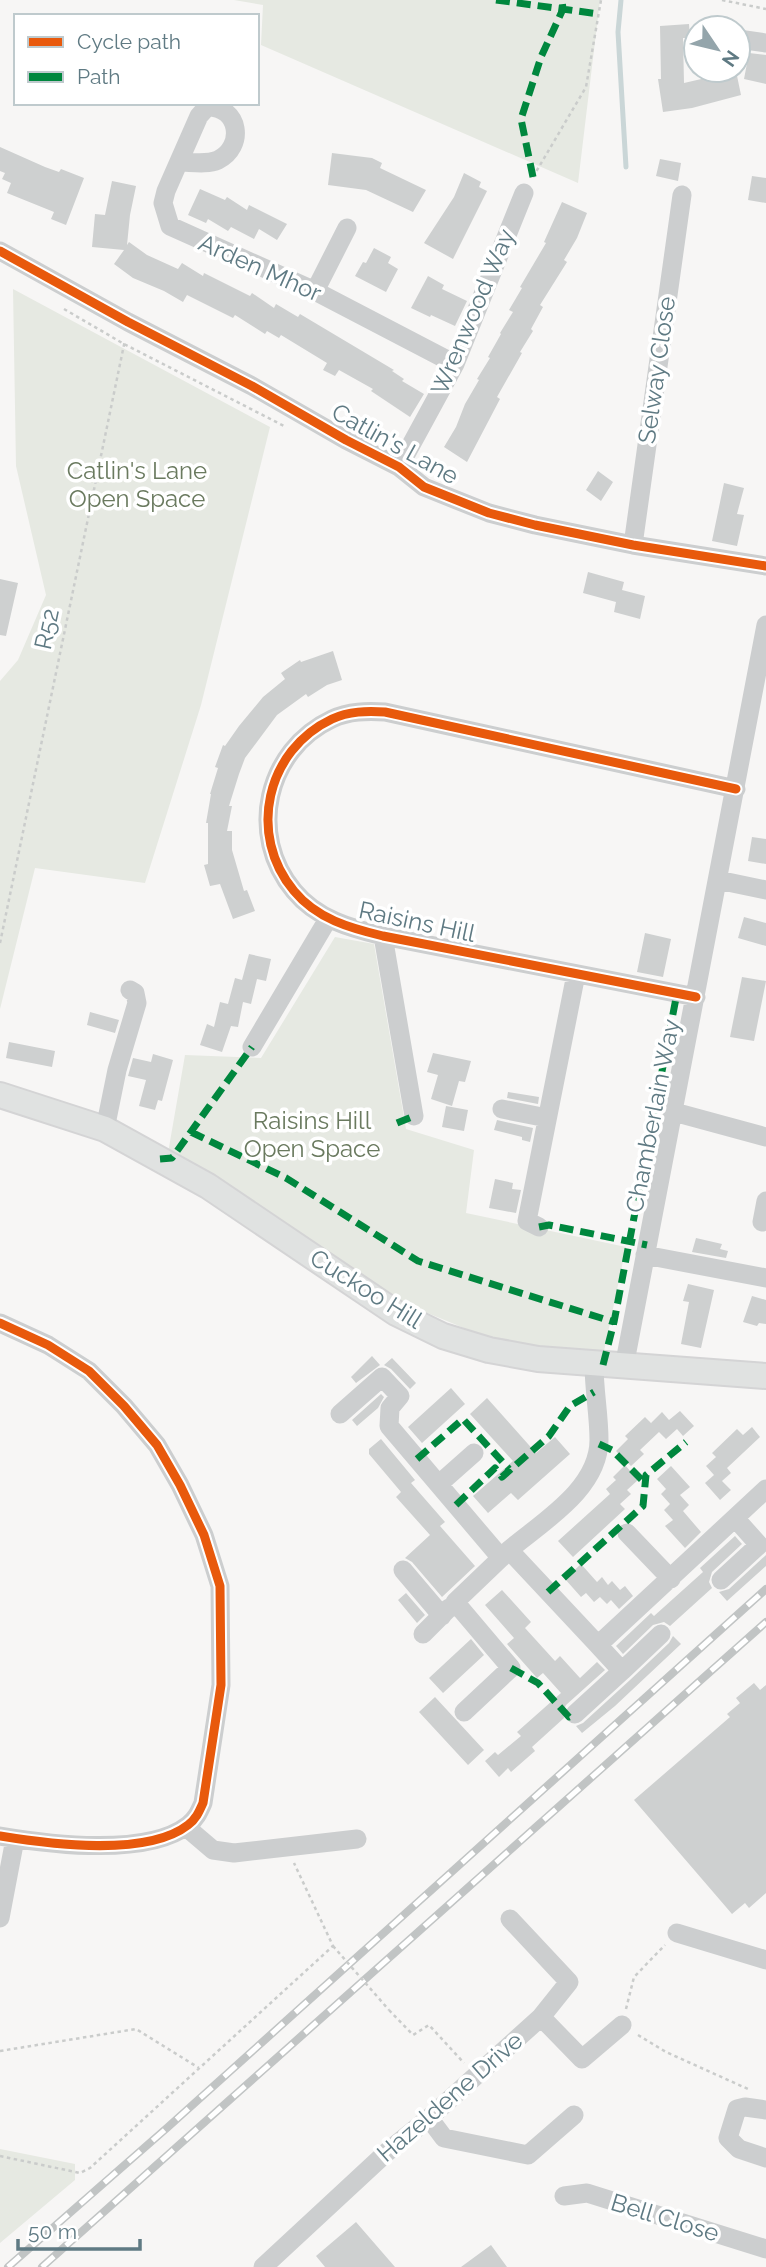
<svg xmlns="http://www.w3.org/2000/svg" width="766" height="2267" viewBox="0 0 766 2267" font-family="Raleway,sans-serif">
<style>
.green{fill:#e6e9e2}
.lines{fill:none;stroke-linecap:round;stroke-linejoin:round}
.stream{stroke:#cad6d7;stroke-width:5}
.building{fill:#ced0d0}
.major-casing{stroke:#d4d4d5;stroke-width:28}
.path{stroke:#cacccb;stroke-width:2.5;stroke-dasharray:3.5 3.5;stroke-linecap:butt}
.minor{stroke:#cccecf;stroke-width:19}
.major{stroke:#e0e2e1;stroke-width:24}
.rail-casing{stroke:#c1c4c4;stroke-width:8}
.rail{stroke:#fff;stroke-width:5;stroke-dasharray:16;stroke-linecap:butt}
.path-bridge{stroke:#cacccb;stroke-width:2.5;stroke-dasharray:3.5 3.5;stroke-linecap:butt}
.quiet{stroke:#00873e;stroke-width:7;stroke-dasharray:14 7;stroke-linecap:butt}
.cycleway-casing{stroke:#fff;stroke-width:13}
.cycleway{stroke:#e8590c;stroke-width:9}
.labels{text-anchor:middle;stroke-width:7;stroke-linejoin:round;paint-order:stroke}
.street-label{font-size:24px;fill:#5f7a83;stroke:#fff}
.park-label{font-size:24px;fill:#6a7a5f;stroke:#fff}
</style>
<rect width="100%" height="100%" fill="#f7f6f5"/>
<path class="green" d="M234,0h366l-22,183 -317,-138 2,-40z
M13,289l257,138 -69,278 -56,178 -110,-15 -35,141v-328l18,-21 28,-65 -30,-129z
M335,937l39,7 32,185 68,21 -8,63 160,34 -23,109 -110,-16 -97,-40 -228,-147 17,-98 76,3z
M0,2149l75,15v16l-75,63z"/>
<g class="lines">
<path class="stream" d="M621,0l-3,32 8,135"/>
</g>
<path class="building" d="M689,24l1,14h-7l1,45 52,-12 5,24 -49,13 -29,4 -5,-33h3l-1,-53z
M749,53l17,2v29l-22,-5z
M0,147l45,20 14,5 2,-3 23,9 -18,47 -15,-6 3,-7 -47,-19 4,-10 -9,-4 3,-6 -5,-2z
M332,153l40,5 10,5 -2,5 46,22 -13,22 -47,-22 -38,-5z
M660,159l21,4 -3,18 -22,-5z
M464,173l17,9 -2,5 8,4 -34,68 -29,-16 30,-46z
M752,176l14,2v25l-18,-3z
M112,181l24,5 -6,29 -3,30 2,-3 18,13 31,14 4,-6 21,13 1,-3 46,23 2,-3 22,15 2,-4 22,13 2,-3 94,56 -2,1 12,8 -2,2 22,13 -14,23 -39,-26 2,-2 -34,-19 -4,6 -12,-6 4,-7 -46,-28 -2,3 -12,-7 -2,3 -30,-19 -2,3 -46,-23 -4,7 -19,-11 -31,-13 -19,-14 10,-14 -32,-3 3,-33 10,1z
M200,189l25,11 2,-3 20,13 2,-5 38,19 -10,16 -18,-11 -5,10 -23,-12 -3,4 -20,-12 -2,4 -18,-8z
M562,202l25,11 -10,25 -13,22 3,2 -27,43 3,2 -12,22 2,2 -13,21 2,1 -25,44 3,2 -33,63 -23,-15 12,-20 9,-23 14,-24 -2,-1 13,-21 -2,-1 13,-23 -1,-1 13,-21 -4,-2 13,-22 -2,-1 26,-44 -2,-1z
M374,248l17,9 -3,6 10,6 -12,23 -31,-16 8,-14 3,1z
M428,276l16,9 -2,4 25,12 -12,25 -24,-11 -1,2 -19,-9z
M598,471l15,11 -12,19 -15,-11z
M724,483l20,5 -7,26 7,1 -7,31 -25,-5z
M588,572l36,10 -2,8 23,6 -5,23 -26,-7 2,-10 -33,-9z
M0,579l18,4 -12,53 -6,-1z
M333,651l9,29 -15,5 -19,12 -2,-3 -29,21 -32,43 -6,16 -10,32h3l-5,25h5v19l12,41 3,-1 8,21 -22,8 -13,-35 -10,2 -6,-21 4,-1v-41h-2l5,-29h-1l8,-26 -3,-1 8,-22 2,1 14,-20 24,-29 22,-18 -4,-6 19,-13 1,2z
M752,837l14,2v25l-18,-3z
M744,917l22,6v23l-28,-8z
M645,933l26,6 -8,38 -26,-5z
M249,954l22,5 -5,22 -9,-2 -6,25 -8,-2 -5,25 -7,-1 -9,26 -22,-7 7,-21 7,3 6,-25 8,2 7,-26 7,2z
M742,977l24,4 -12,60 -24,-4z
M90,1012l29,8 -4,13 -28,-8z
M9,1042l46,9 -3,16 -46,-9z
M433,1053l38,8 -6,21 -6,-1 -7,25 -21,-7 7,-24 -11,-3z
M153,1054l20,6 -11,41 -4,-1 -3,10 -16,-4 7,-26 -18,-4 5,-18 18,4z
M508,1092l31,5 -1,7 -31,-6z
M446,1106l22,4 -4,21 -22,-4z
M497,1120l36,8 -3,14 -8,-2v-3l-28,-7z
M495,1179l18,4 -1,6 9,1 -5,23 -27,-5z
M696,1238l26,6 -2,5 8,2 -2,7 -34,-6z
M688,1284l26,6 -13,58 -20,-4 8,-42 -6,-1z
M752,1296l14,4v24l-7,-1 -2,3 -14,-4z
M372,1356l8,9 -24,18 -5,-6z
M392,1358l24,25 -6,6 -19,-20 -7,-4z
M451,1388l14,16 -43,39 -14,-16z
M381,1394l3,3 -6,11 -21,18 -5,-6z
M487,1398l49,55 19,-16 15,17 -52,46 -7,-7 -23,20 -15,-17 40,-35 -43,-47z
M680,1411l14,15 -11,10 -6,-7 -11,10 -7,-7 -19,18 4,4 -13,12 -15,-15 12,-12 -3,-3 20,-19 12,12 -6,-6 11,-11 7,8z
M752,1427l8,10 -33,31 4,5 -9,8 9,9 -11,10 -15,-17 9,-8 -8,-9 10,-9 -4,-4 25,-24 6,6z
M381,1439l34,41 -4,3 34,39 -5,4 35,40 -33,31 -30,-35 -7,-4 25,-23 -34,-38 5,-5 -32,-38v-5z
M625,1465l13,15 -11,10 4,4 -11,10 5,5 -52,48 -15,-16 52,-47 -4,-5 10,-9 -3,-3z
M671,1466l19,21 -10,8 9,10 -6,6 18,21 -16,16 -20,-22 8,-6 -9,-10 6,-6 -9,-10 5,-5 -9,-10z
M735,1536l7,8 -30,28 -3,10 3,6 -42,38 -6,-4 -11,3 -30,29 -7,-8 35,-33 3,3 49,-44 -3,-4z
M766,1555v11l-39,35 -8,-9 10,-3z
M581,1564l16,18 5,-5 6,8 4,-4 8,9 5,-4 8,10 -14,13 -8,-9 -4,4 -7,-7 -6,5 -8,-9 -5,4 -16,-18z
M502,1590l29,32 -6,6 30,33 5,-5 20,22 17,-16 8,8 -39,35 -3,6 1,7 -32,29 3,4 -24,21 -3,-4 -9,9 -14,-16 10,-9 3,3 23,-19 -4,-4 44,-39 -18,-20 -6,5 -30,-34 7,-6 -29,-33z
M406,1593l19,22 -8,8 -19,-23z
M673,1636l8,8 -66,62 -33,27 -6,-7 7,-3 47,-43 39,-37z
M471,1639l13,16 -41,38 -14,-15z
M754,1683l6,7 6,-5v208l-17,15 -4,-5 -13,11 -98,-114 96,-83 -3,-3 13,-11 -4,-5z
M435,1697l49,53 -16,15 -49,-53z
M356,2222l39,45h-70l-9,-11z
M491,2245l16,22h-46z"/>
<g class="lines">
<g class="major-casing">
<path id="major" d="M0,1095l105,34 103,57 188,127 47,23 46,14 49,9 228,17"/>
</g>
<path class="path" d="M722,0l44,9
M533,177l53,-90 15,-87
M64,309l60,35 162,83
M0,943l125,-603
M626,2009l8,-32 31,-32
M389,2010l24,25 16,-10 35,38
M638,2035l28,17 82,37
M0,2051l136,-22 63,39
M0,2156l80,17 10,-5 243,-222 -39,-83"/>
<path class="minor" d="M738,39l28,4
M179,162c12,0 28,3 39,-2 27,-13 22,-54 -11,-53l-8,9 -33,75 -3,12 7,23 145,65 140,73
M0,251l128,71 124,64 94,54 53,27 25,20 65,26 46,12 98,20 133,21
M315,291l32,-63
M399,467l56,-103 69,-171
M633,545l49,-350
M718,880l48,10
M383,936l31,180
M696,997l-313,-61c-33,-8 -66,-17 -89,-45 -47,-56 -28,-141 38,-172 17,-8 35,-8 53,-7l351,77
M252,1047l76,-128
M502,1109l45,9
M674,1112l92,25
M105,1129l12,-59 20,-67 -2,-10 -5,-3
M762,1222l4,-21
M539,1227l-12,-6 49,-247
M645,1255l121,23
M0,1323l48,22 41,26 35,35 33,39 23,40 24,50 16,51 1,99 -18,118c-4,9 -7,16 -15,22 -41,32 -140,19 -188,11
M594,1364c0,26 5,51 5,76 0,49 -57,82 -90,110l89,95 168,-156
M624,1367l142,-742
M340,1414l42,-37 18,19 -10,12 -1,18 112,132 8,-8
M439,1484l35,-31
M627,1533l44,46
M403,1570l39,46
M721,1580l38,-35 -24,-27
M423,1634l26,-26
M598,1645l24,26 39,-37
M464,1712l47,-44 -56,-66 46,-44
M575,1714l47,-43
M186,1827l27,23 21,3 123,-14
M0,1918l15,-79
M677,1933l89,27
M541,2017l41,42 40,-34
M766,2110l-21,-3 -8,2 -9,29 11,11 27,9
M429,2118l15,20 84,17 46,-40
M564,2196l23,-3 179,56
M263,2267l124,-115 42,-34 112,-101 28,-35 -59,-63"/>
<use href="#major" class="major"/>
<g class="rail-casing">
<path id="rail" d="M8,2267l160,-140 598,-538
M42,2267l724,-645"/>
</g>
<use href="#rail" class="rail"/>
<path class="path-bridge" d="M333,1946l56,64"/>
<path class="quiet" d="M496,0l103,14
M533,177l-12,-58 20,-62 22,-48 -1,-9
M397,1123l17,-7
M191,1132l95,46 132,83 196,61
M160,1159l12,-1 80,-111
M539,1227l10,-2 98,20
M603,1365l11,-43 63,-329
M599,1444l13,6 33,33
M417,1459l46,-40 46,50
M456,1505l39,-37 7,9 47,-41 21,-30 24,-14
M548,1592l95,-86 3,-31 40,-33
M511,1668l27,15 31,34 6,-3"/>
<g class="cycleway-casing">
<path id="cycleway" d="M0,251l128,71 124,64 94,54 53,27 25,20 65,26 46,12 98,20 133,21
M696,997l-313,-61c-33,-8 -66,-17 -89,-45 -47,-56 -28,-141 38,-172 17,-8 35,-8 53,-7l351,77
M0,1323l48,22 41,26 35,35 33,39 23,40 24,50 16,51 1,99 -18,118c-4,9 -7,16 -15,22 -41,32 -140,19 -188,11"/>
</g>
<use href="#cycleway" class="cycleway"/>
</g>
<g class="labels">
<g class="street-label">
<text transform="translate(260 268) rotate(24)" y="8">Arden Mhor</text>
<text transform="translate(473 312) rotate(-67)" y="8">Wrenwood Way</text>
<text transform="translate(657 370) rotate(-82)" y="8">Selway Close</text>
<text transform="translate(395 444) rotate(29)" y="8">Catlin's Lane</text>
<text transform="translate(47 629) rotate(-78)" y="8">R52</text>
<text transform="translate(417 922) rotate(12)" y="8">Raisins Hill</text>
<text transform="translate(653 1116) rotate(-79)" y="8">Chamberlain Way</text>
<text transform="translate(366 1289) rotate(32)" y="8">Cuckoo Hill</text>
<text transform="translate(450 2097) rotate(-41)" y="8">Hazeldene Drive</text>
<text transform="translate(665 2218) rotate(17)" y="8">Bell Close</text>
</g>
<g class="park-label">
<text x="137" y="479">Catlin's Lane<tspan x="137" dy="28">Open Space</tspan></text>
<text x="312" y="1129">Raisins Hill<tspan x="312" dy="28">Open Space</tspan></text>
</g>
</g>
<rect x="14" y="14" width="245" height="91" fill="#ffffff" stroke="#bfcacd" stroke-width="2"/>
<rect x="28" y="37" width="35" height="10" fill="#e8590c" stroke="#bfcacd" stroke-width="2"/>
<text x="77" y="49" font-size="21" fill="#5f7a83">Cycle path</text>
<rect x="28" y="72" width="35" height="10" fill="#00873e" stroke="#bfcacd" stroke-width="2"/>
<text x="77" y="84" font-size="21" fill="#5f7a83">Path</text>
<g transform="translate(717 49) rotate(125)"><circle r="33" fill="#ffffff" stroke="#bfcacd" stroke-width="2"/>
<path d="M0-5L12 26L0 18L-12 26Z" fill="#94a5ab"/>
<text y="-10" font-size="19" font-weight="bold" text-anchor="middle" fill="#5f7a83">N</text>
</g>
<path d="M18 2239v10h122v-10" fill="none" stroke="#5f7a83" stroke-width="3.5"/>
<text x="28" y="2239" font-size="21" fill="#5f7a83" stroke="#ffffff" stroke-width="5" paint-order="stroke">50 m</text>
</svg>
